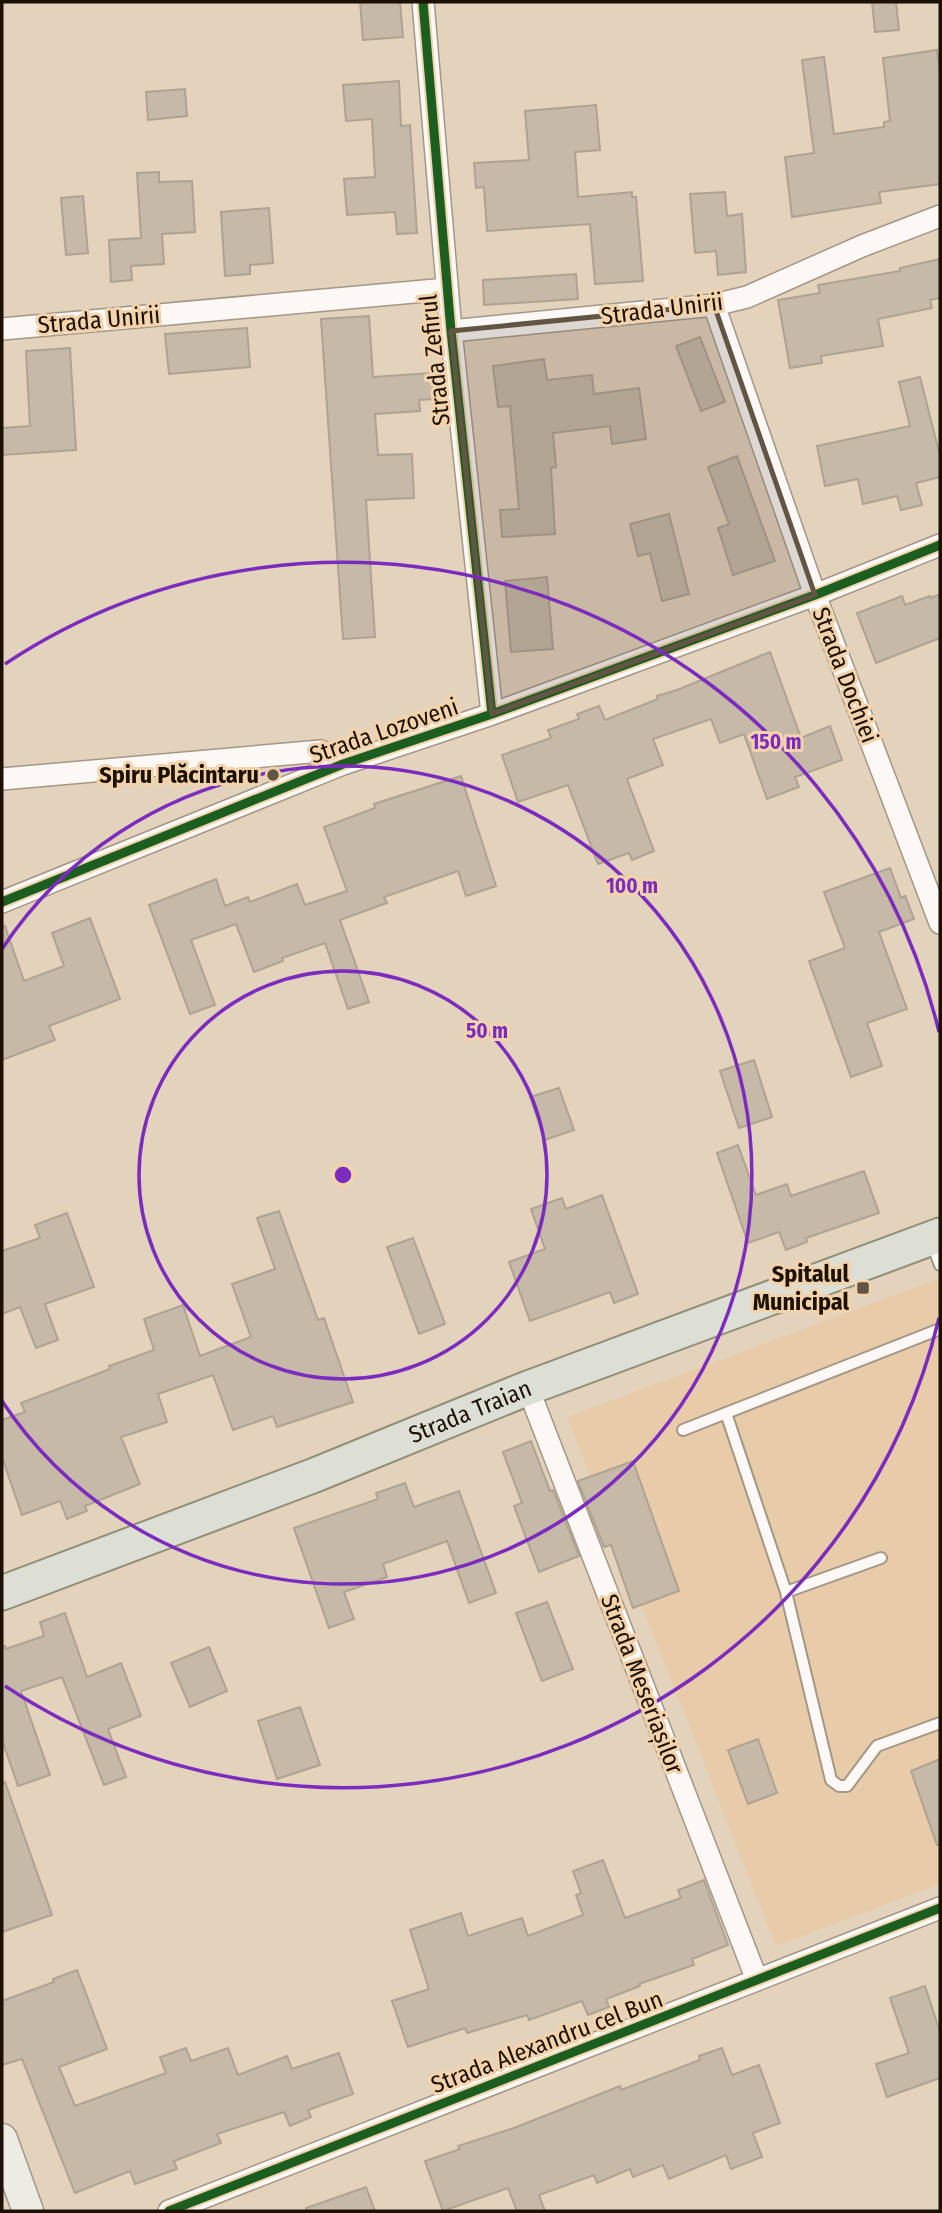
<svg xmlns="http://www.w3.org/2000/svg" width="942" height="2213" viewBox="0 0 942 2213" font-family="'Fira Sans Condensed',sans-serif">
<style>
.built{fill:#e8ccaa}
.building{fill:#c6b9a8;stroke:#afa291;stroke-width:2}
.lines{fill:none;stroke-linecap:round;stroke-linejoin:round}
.lane-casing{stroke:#a49786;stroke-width:14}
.street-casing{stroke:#a49786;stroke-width:24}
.secondary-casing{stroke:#a49786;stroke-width:33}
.primary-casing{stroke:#908e77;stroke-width:37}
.lane{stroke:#fbf8f5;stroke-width:10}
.street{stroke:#fbf8f5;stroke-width:21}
.secondary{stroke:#ecebe4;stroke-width:30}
.primary{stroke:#ddded4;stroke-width:33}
.cycleway-casing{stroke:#f3d3ac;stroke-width:13}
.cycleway{stroke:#1b5e20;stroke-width:9}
.marked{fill:#625544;fill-opacity:0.2;stroke:#625544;stroke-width:5;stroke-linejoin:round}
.ring{fill:none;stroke:#7b2cbf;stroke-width:3.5}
.poi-dot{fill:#625544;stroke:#f3d3ac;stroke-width:2.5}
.labels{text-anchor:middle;stroke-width:6;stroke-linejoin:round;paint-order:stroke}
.street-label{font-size:24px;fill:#1c1104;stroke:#f3d3ac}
.poi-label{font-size:24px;font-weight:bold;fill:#1c1104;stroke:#f3d3ac;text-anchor:end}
.centre{fill:#7b2cbf;stroke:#f3d3ac;stroke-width:3.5}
.ring-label{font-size:21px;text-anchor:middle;font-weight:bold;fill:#7b2cbf;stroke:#f3d3ac;stroke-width:6;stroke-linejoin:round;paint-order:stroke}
</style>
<rect width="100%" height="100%" fill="#e3d2bc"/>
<path class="built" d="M940,1278v606l-164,62 -209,-529z"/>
<path class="building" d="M360,2h40l3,35 -40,3z
M872,2h24l3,28 -24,2z
M937,50l3,20v114l-61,8 2,11 -89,14 -7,-60 29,-4 -12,-93 22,-3 10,77 50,-7v-5l6,-1 -7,-63z
M399,81l2,45 9,-1 7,108 -20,1 -2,-22 -48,3 -3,-36 31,-2 -3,-58 -26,2 -3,-36z
M185,89l2,27 -39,4 -2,-28z
M596,105l4,45 -25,2 3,45 54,-5v5h4l7,84 -48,3 -5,-60 -103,7 -3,-44 -8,1 -2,-25 55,-3 -4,-49z
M159,172v10l33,-1 3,51 -33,2 2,30 -33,2 1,14 -21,2 -2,-42 32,-2 -4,-65z
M725,192l2,24 15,-2 4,58 -28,3 -2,-24 -21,2 -5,-59z
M83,196l5,57 -22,2 -5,-57z
M269,208l4,55 -23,2v9l-25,2 -4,-64z
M940,259v39l-10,2 2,8 -54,11 5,27 -62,10 1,7 -32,5 -12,-68 42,-7 -2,-8 82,-14v-3z
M576,274l2,25 -94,6 -1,-25z
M369,316l4,61 59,-4 2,26 -15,1 1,11 -45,3 3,41 34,-1 2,44 -48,2 9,137 -32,2 -22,-320z
M247,328l3,39 -81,7 -4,-40z
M700,337l25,65 -24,9 -25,-65z
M70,348l6,102 -74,5v-27l28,-2 -4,-75z
M544,359l3,21 45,-5 2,19 45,-6 7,51 -34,5 -2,-18 -57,7 3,34 -5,1 4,66 -53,3 -2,-27 19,-1 -9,-103 -12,1 -5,-41z
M920,377l20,79v21l-24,6 6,22 -21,5 -4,-14 -34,8 -5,-25 -33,7 -8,-40 93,-20 -11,-44z
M737,456l38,105 -42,14 -15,-47 11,-4 -21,-57z
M669,514l20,80 -27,7 -12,-48 -12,3 -8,-32z
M547,577l6,72 -42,3 -6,-71z
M940,594v44l-64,25 -19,-50 45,-17 3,9 25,-9 1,2z
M770,652l31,86 29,-12 12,34 -47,17 4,10 -32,12 -23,-65 -24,9 -9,-24 -58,20 10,26 -36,14 27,72 -22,9 -3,-7 -31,11 -30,-79 -50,17 -16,-47 49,-17 -3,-8 31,-11 -2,-5 22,-8 6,14 53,-21 -1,-3 20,-6z
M461,776l35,110 -30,10 -8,-25 -74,26 3,6 -47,17 29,82 -21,7 -23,-66 -43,15 1,3 -29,11 -18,-48 -45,16 24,65 -25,9 -41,-109 67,-26 9,27 23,-9 2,5 47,-18 8,21 42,-14 -23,-64 51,-19 -1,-4z
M890,868l11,30 4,-2 9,23 -35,13 28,77 -40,14 15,43 -31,11 -42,-116 36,-13 -21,-56z
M90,918l30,81 -71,27 6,14 -53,20v-134h3l19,55 40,-15 -12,-33z
M754,1060l18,57 -33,11 -19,-57z
M559,1088l15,42 -29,10 -15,-43z
M738,1145l18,50 31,-11 4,12 73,-25 15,42 -73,25 1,4 -21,8 -7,-18 -31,11 -31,-90z
M602,1195l36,99 -24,9 -4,-11 -80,29 -21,-59 36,-13 -14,-40 31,-11 4,11z
M279,1211l39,109 6,-2 29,84 -76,25 -4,-11 -40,14 -20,-55 -55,19 9,28 -46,15 19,47 -55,22 2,5 -20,8 -7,-18 -38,14 -20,-58v-37l23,-8 -4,-9 89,-34 -1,-3 45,-16 -10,-31 39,-14 17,51 51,-19 -19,-53 43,-15 -18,-51z
M67,1213l27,74 -49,17 13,36 -22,8 -16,-41 -18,7v-63l38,-13 -5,-13z
M413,1238l32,86 -26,10 -32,-87z
M531,1441l19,50 3,-1 26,66 -40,16 -25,-66 8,-3 -19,-51z
M633,1461l46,130 -46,17 -22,-63 -7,2 -26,-66z
M405,1483l9,24 45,-16 37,102 -27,10 -22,-62 -64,23 4,13 -43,15 10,27 -25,9 -35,-100 84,-29 -2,-6z
M547,1602l26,67 -31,12 -26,-68z
M65,1613l22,64 34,-14 20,53 -33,13 18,48 -22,8 -42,-108 -41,14 29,84 -32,11 -16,-46v-94h3l1,3 38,-13 -4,-14z
M209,1647l18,44 -37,16 -19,-44z
M300,1707l20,58 -43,14 -19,-58z
M758,1739l19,54 -29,11 -20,-54z
M940,1759v86h-3l-26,-74z
M5,1782l47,133 -50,17v-149z
M603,1860l22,58 56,-20 -3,-8 26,-10 24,65 -36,14 2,6 -55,19 1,2 -34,13 3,8 -21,8 -6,-14 -53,19 -2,-5 -60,18 -2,-5 -57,19 -16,-46 37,-12 -19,-59 51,-17 7,23 54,-18 6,18 55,-21 -7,-20 5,-2 -8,-22z
M77,1970l30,79 -48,18 16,39 91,-33 -6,-16 26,-9 5,13 37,-13 10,27 49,-19 5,13 47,-16 14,41 -45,16 3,7 -21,9 -6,-14 -67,22 4,9 -47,18 3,8 -42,15 -5,-13 -55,22 -53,-134 -20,6v-64l52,-19 -1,-3z
M925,1986l15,46v46l-53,19 -11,-33 33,-11 -19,-55z
M722,2048l10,27 27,-10 21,58 -27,10 9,24 -31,12 -5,-14 -57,24 -6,-14 -30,12 -3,-8 -33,14 -3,-8 -55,20 6,16h-28l-9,-23 -65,23 -18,-50 35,-12 -2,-3 56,-18 106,-42 1,4 79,-30 -1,-4z
M366,2187l9,24h-68l-1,-3z"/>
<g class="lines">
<g class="lane-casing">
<path id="lane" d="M931,1241l9,24
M726,1413l60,179 45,188 8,6h8l30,-40 63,-23
M683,1430l257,-101
M786,1592l95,-34"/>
</g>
<g class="street-casing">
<path id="street" d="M423,2l28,329 41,383
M714,305l101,290 125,328
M2,329l445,-40
M451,331l263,-26 33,-8 115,-51 78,-30
M2,779l319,-28 22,13
M2,902l341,-138 149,-50 323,-119 125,-50
M528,1388l229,592
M169,2211l771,-303"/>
</g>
<g class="secondary-casing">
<path id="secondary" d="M2,2139l26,72"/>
</g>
<g class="primary-casing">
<g id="primary">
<path id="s1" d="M2,1593l313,-118 213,-87 412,-153"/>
</g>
</g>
<use href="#lane" class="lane"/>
<use href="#street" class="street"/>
<use href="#secondary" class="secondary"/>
<use href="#primary" class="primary"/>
<g class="cycleway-casing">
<path id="cycleway" d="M423,2l28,329 41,383
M2,902l341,-138 149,-50 323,-119 125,-50
M169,2211l771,-303"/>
</g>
<use href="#cycleway" class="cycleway"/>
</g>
<path class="marked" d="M714,305l101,290 -323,119 -41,-383z"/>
<g class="ring">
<circle cx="343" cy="1175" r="204"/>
<path d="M2 949A409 409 0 1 1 2 1401"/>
<path d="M939 1318A613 613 0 0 1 5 1686M5 664A613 613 0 0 1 939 1032"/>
</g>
<g class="poi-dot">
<circle cx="273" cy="775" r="7"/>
<rect x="856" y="1281" width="14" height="14" rx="3.5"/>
</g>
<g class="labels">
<g class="street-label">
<text transform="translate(662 309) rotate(-7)" y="8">Strada Unirii</text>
<text transform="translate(99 320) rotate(-5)" y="8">Strada Unirii</text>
<text transform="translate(435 360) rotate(-96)" y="8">Strada Zefirul</text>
<text transform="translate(845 675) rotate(69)" y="8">Strada Dochiei</text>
<text transform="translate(384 731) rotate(-19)" y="8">Strada Lozoveni</text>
<text dy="8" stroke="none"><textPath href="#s1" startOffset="502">Strada Traian</textPath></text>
<text transform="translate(642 1684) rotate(69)" y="8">Strada Meseriașilor</text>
<text transform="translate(547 2042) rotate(-21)" y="8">Strada Alexandru cel Bun</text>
</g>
<g class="poi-label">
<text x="259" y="783">Spiru Plăcintaru</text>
<text x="849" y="1282">Spitalul<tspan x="849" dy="28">Municipal</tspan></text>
</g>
</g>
<circle cx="343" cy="1175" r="10" class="centre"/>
<g class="ring-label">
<text x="776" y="749">150 m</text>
<text x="632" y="893">100 m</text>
<text x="487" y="1038">50 m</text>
</g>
<rect width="942" height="2213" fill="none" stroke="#1c1104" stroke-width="7"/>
</svg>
